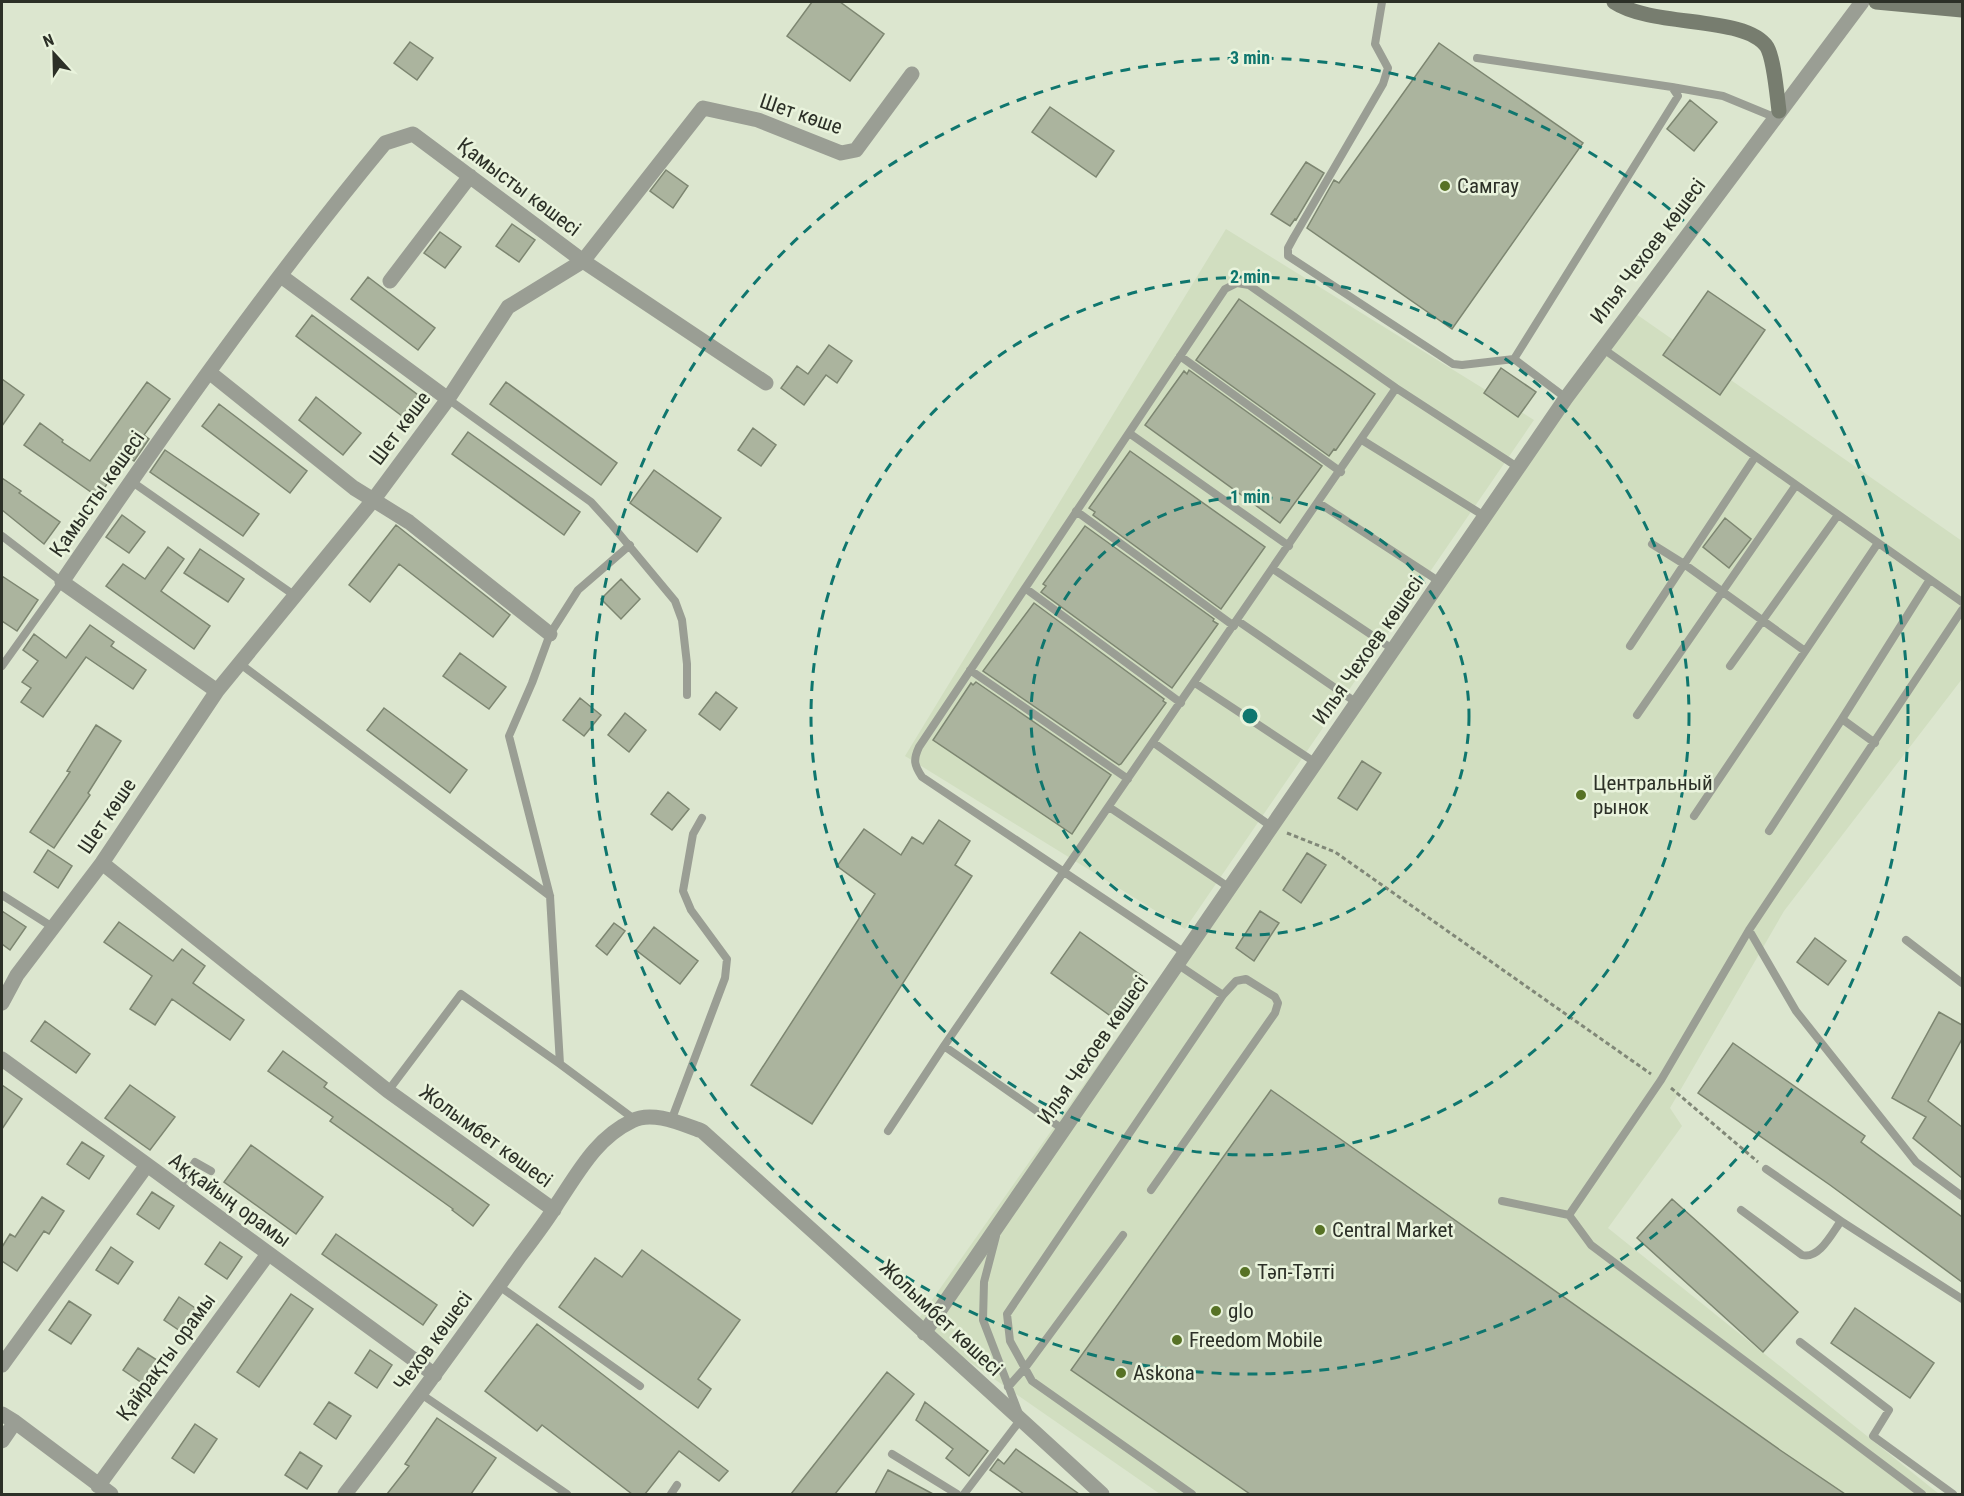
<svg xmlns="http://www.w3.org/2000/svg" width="1964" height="1496" viewBox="0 0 1964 1496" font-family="'Roboto Condensed',sans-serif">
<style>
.built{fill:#d1dec0}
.building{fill:#abb49e;stroke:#7d8671;stroke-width:1.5}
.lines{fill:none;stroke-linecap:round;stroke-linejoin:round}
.path{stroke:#818878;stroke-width:3;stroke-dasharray:4.5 3;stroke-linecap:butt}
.service{stroke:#9a9e94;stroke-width:8}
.minor{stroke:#9a9e94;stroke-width:15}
.secondary{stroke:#777d6f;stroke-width:15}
.ring{fill:none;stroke:#0f766e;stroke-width:3;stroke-dasharray:10 8}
.poi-dot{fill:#577225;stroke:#e9f3dc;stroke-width:2}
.labels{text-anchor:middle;stroke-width:5;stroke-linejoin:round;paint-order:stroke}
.street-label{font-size:21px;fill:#2c3027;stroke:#e9f3dc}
.poi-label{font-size:21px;fill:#2c3027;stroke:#e9f3dc;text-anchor:start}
.centre{fill:#0f766e;stroke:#e9f3dc;stroke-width:3}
.ring-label{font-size:18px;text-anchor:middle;font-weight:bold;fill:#0f766e;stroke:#e9f3dc;stroke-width:5;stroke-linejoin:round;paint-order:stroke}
</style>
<rect width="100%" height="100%" fill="#dce6cf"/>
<path class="built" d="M1226,229l308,191 -349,509 -280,-173z
M1626,307l336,234v138l-178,232 -114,197 12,18 -74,102 331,266h-779l-245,-170 604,-856z"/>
<path class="building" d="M812,2h28l44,32 -34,47 -63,-45z
M410,42l23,16 -16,22 -23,-17z
M1439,43l144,100 -131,186 -145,-101 27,-48 5,3z
M1690,100l27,22 -23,29 -27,-22z
M1050,107l64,44 -18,26 -64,-45z
M1306,162l18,11 -28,47 -1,-1 -5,7 -19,-12z
M666,170l22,16 -15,22 -23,-17z
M512,224l23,16 -16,22 -23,-16z
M440,232l21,15 -16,21 -21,-15z
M368,277l67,51 -17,22 -67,-51z
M1708,291l57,39 -45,65 -57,-40z
M1239,299l136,95 -39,56 -2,-1 -5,7 -133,-96z
M312,315l110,83 -16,21 -110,-83z
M829,345l23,16 -15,22 -11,-8 -22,30 -23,-17 16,-22 11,8z
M1501,368l35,24 -18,25 -34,-24z
M1189,370l133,96 -42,57 -135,-98 39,-54 3,3z
M2,379l22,16 -22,31z
M147,382l23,17 -26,36 5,4 -15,22 -6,-4 -2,2 -1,-1 -27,39 -74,-52 16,-22 23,17 -1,2 28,19z
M506,382l111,81 -16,22 -111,-81z
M316,397l45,36 -18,22 -44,-35z
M219,404l88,67 -17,22 -88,-67z
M753,428l23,17 -15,21 -23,-16z
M468,432l112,80 -16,23 -112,-81z
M165,450l94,64 -16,22 -93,-64z
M1130,451l135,96 -44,62 -128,-94 2,-3 -6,-4z
M654,470l67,48 -24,34 -67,-49z
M2,478l19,13 -2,2 41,29 -16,22 -42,-34z
M122,515l23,17 -16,21 -23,-16z
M1725,518l26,21 -22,29 -26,-21z
M396,525l114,90 -17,22 -94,-73 -29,38 -21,-17z
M1085,526l129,93 -1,2 5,3 -46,64 -131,-96 5,-6 -3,-2z
M168,547l16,12 -23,32 49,35 -16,23 -88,-63 17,-22 22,15z
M200,549l44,30 -16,23 -44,-29z
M2,576l36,24 -21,31 -15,-10z
M621,579l19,20 -19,20 -20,-20z
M1034,603l130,96 -1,2 3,2 -45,61 -2,1 -136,-94z
M90,625l24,17 -3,4 35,24 -13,19 -47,-32 -43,60 -22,-15 10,-14 -9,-6 16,-21 -15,-11 11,-16 32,24z
M460,653l46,34 -17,22 -46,-33z
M976,682l135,93 -39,59 -139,-94 38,-57 2,2z
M716,692l21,16 -17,22 -21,-16z
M580,698l21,17 -17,21 -21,-16z
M384,708l83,62 -17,23 -83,-63z
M625,713l21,17 -17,22 -21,-17z
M96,725l25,16 -33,52 2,2 -36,53 -24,-16 40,-60 -3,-1z
M1362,761l19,12 -24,37 -19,-12z
M668,792l21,17 -17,21 -21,-16z
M939,820l31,21 -15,24 17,11 -160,248 -61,-39 124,-191 -38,-28 27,-37 37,26 11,-18 11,7z
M48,850l24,16 -14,22 -24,-16z
M1307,853l19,12 -25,38 -18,-13z
M2,911l24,16 -16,23 -8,-6z
M1260,911l19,12 -25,38 -18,-13z
M119,922l54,39 9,-12 23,17 -12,17 51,37 -14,20 -58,-41 -17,26 -25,-16 22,-33 -48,-34z
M614,923l11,8 -18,24 -11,-9z
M654,927l44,34 -18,23 -44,-34z
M1080,932l62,44 -30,41 -61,-44z
M1815,938l31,23 -18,24 -31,-23z
M1939,1012l23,13v14l-34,62 34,26v51l-49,-40 13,-21 -34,-19z
M45,1021l45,33 -14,19 -45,-32z
M1733,1043l132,93 -4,6 101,75v65l-132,-97 -132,-92z
M283,1051l44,32 -3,4 165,118 -16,21 -21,-16 1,-1 -123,-88 3,-4 -65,-46z
M2,1085l20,14 -20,30z
M130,1085l45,32 -25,33 -45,-32z
M1271,1090l509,360 65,44h-595l-179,-124z
M82,1142l22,14 -15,23 -22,-15z
M251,1145l72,52 -27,37 -72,-52z
M152,1192l22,14 -15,23 -22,-15z
M42,1197l22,14 -15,23 -5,-3 -27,40 -15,-10v-14l8,-13 5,3z
M1672,1199l126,113 -35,40 -126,-114z
M336,1234l101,71 -14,20 -101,-71z
M220,1242l22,15 -15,22 -22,-15z
M111,1247l22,15 -15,22 -22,-14z
M642,1250l98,70 -42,59 13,10 -13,19 -139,-101 36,-49 27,19z
M291,1294l22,15 -54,78 -22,-15z
M179,1297l22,15 -15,23 -22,-15z
M69,1301l22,14 -20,29 -22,-14z
M1855,1308l79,55 -24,35 -79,-55z
M537,1324l191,147 -9,10 -40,-30 -34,43h-13l-90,-69 -5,6 -52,-40z
M138,1348l22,14 -15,23 -22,-15z
M370,1350l22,15 -15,23 -22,-15z
M887,1372l27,22 -79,100h-44z
M329,1402l22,14 -15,23 -22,-15z
M925,1402l63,49 -19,25 -23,-18 7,-9 -37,-29z
M437,1418l59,40 -25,36h-84l22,-28 -4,-2z
M195,1424l22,15 -23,34 -22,-15z
M1016,1449l63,45h-55l-34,-24 8,-11 6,5z
M300,1452l22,14 -15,23 -22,-14z
M888,1470l45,24h-58z"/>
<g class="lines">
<path class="path" d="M1287,833l48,19 316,222
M1671,1088l87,74"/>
<path class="service" d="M1382,2l-7,42 13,24 -5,16 -89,153 -6,11v8l165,108 9,1 52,-6
M1477,58l195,29 6,9 -164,263 52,39
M1672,87l51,9 51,21
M1602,348l360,254
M1180,356l161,116
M448,399l143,103 20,22 64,77 7,19 5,44v31
M1129,433l160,113
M1362,440l124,77
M131,481l163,114
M1319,503l121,79
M1076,511l158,115
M2,536l60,46 -60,84
M1652,544l32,20 121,87
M630,545l-52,45 -28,44 -18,49 -23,53 41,160 10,168 74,55
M1273,569l121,81
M1025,588l156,115
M1962,610l-213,320 47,81 120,151 46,34
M1238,621l119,82
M1630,646l125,-189
M239,663l311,233
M1730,666l108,-151
M970,670l158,109
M1195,683l121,80
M1637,715l159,-230
M1154,743l118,84
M1875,743l-33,-24 87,-138
M1109,807l121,81
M1694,816l184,-273
M1769,831l73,-112
M2,895l52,33
M1749,930l-88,150 -92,135 22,30 331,249
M1906,940l56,43
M1185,953l-263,-176c-8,-12 -9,-17 -3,-30l306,-458 12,-6 12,2 147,103 123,80
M1177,964l46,31
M944,1046l120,84
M388,1091l73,-97 99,70
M671,1121l54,-143 2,-19 -36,-49 -8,-19 10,-57 9,-16
M888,1131l56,-85 452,-658
M1766,1169l75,52
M179,1188l16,-26 16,9
M1151,1190l124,-177 3,-10 -3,-6 -29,-18 -10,2 -13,14 -216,319 3,27 22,40 160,113
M1502,1201l67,14
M1741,1210l61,45c17,5 30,-22 39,-34l121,78
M499,1286l141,100
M1800,1342l89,68 -16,26 80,58
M1008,1387l17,-19 98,-133
M421,1394l146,100
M892,1454l65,40
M671,1494l6,-9
M964,1494l57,-75 -38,-99 1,-38 12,-46"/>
<path class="minor" d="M281,276l167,123
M390,281l80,-105
M209,372l145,116 55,34 141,112
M217,691l-155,-109c102,-150 207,-299 323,-439l28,-9 170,127 183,122
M102,863l286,228 166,119
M2,1003l15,-28 85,-112 115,-172 157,-192 74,-100 60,-92 75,-46 120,-153 55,12 83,33 15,-3 56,-76
M2,1059l433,316
M924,1333l642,-935 296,-396
M2,1365l145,-200
M2,1414l13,8 96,72
M2,1441l13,-19
M98,1486l170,-232
M345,1494c60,-78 118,-158 175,-238 13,-17 26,-34 37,-52 21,-31 39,-66 75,-83 20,-11 50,3 70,10 134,121 268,241 400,363"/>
<path class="secondary" d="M1614,2c39,26 132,13 153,45 7,12 10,49 12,64
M1876,2l86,8"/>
</g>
<g class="ring">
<circle cx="1250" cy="716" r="219"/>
<circle cx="1250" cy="716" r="439"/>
<circle cx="1250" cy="716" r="658"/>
</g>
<g class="poi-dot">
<circle cx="1445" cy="186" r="6"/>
<circle cx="1581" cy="795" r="6"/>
<circle cx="1320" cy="1230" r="6"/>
<circle cx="1245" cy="1272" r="6"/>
<circle cx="1216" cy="1311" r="6"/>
<circle cx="1177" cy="1340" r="6"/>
<circle cx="1121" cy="1373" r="6"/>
</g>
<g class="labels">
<g class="street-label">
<text transform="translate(801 114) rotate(19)" y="7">Шет көше</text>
<text transform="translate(519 187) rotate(37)" y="7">Қамысты көшесі</text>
<text transform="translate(1648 251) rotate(-53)" y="7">Илья Чехоев көшесі</text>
<text transform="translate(400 428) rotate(-53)" y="7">Шет көше</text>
<text transform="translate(97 494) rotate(-55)" y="7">Қамысты көшесі</text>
<text transform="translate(1368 650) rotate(-55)" y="7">Илья Чехоев көшесі</text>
<text transform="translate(107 816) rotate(-56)" y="7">Шет көше</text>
<text transform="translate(1093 1050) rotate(-55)" y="7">Илья Чехоев көшесі</text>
<text transform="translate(486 1136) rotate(36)" y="7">Жолымбет көшесі</text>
<text transform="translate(230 1200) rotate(36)" y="7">Аққайың орамы</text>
<text transform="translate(941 1318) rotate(43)" y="7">Жолымбет көшесі</text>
<text transform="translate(433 1341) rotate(-54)" y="7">Чехов көшесі</text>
<text transform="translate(166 1357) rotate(-54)" y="7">Қайрақты орамы</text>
</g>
<g class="poi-label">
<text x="1457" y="193">Самгау</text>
<text x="1593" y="790">Центральный<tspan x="1593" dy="24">рынок</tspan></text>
<text x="1332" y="1237">Central Market</text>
<text x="1257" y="1279">Тәп-Тәтті</text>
<text x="1228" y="1318">glo</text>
<text x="1189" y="1347">Freedom Mobile</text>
<text x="1133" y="1380">Askona</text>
</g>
</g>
<circle cx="1250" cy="716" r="9" class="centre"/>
<g class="ring-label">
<text x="1250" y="64">3 min</text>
<text x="1250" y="283">2 min</text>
<text x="1250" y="503">1 min</text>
</g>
<rect width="1964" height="1496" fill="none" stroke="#2c3027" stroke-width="6"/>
<g transform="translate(54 54) rotate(338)" stroke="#e9f3dc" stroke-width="4.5" paint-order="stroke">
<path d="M0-4.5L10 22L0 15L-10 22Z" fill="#2c3027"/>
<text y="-9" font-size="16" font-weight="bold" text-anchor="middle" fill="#2c3027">N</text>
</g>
</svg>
